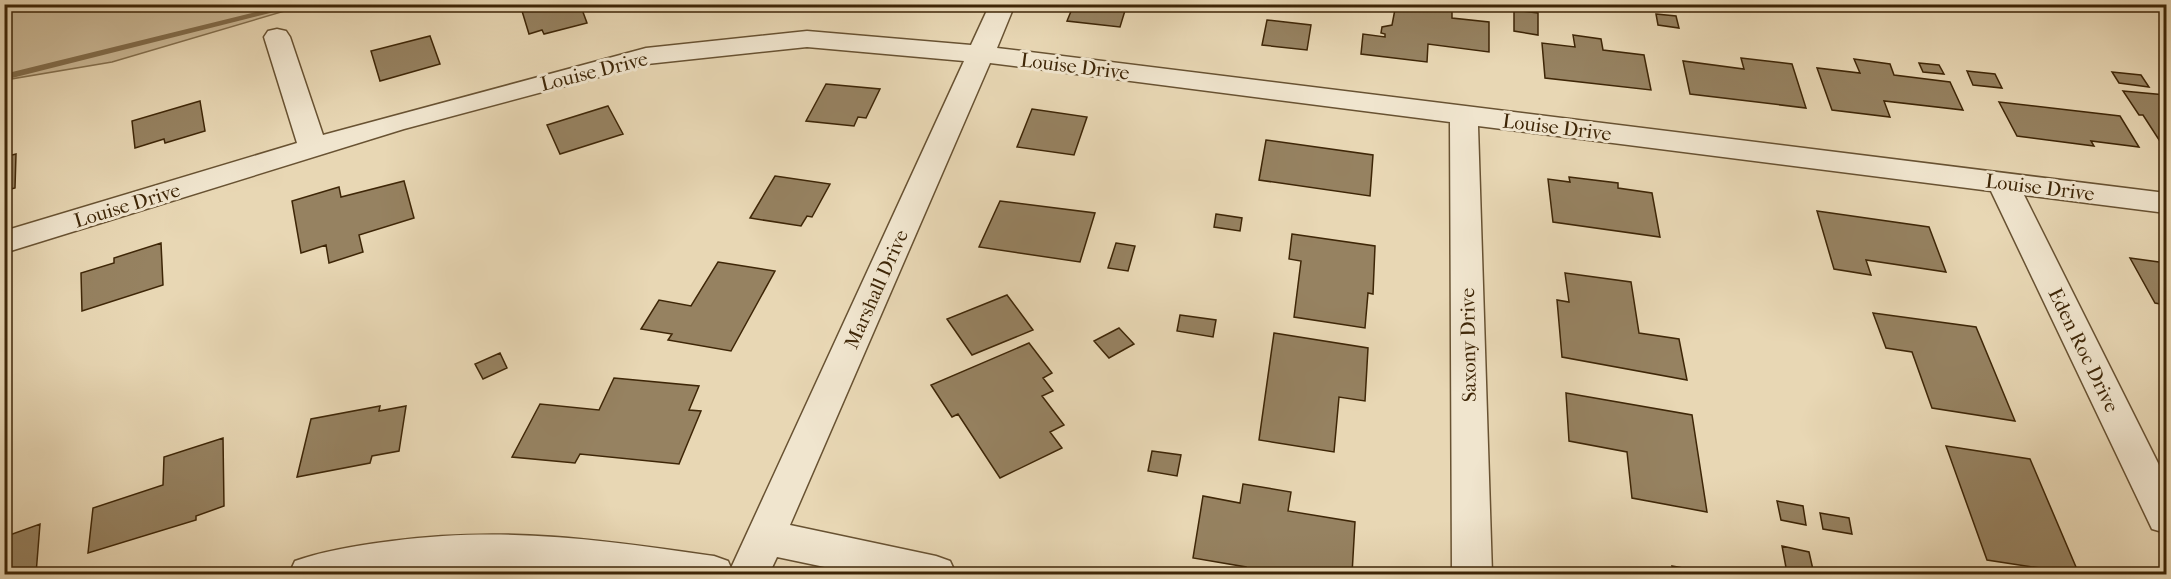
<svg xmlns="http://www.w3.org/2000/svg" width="2171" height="579" viewBox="0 0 2171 579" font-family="'IM FELL French Canon',serif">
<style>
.green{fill:#cbb997;stroke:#84704f;stroke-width:1.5}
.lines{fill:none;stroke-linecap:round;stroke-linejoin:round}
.stream{fill:#816c4b;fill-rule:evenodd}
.building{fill:#968261;stroke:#3e2607;stroke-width:1.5}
.street-casing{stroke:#685232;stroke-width:3}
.street{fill:#f0e5ce;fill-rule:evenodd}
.labels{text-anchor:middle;stroke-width:6;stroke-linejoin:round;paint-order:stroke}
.street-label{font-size:20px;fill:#3e2607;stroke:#f0e5ce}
</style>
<rect width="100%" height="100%" fill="#e8d7b4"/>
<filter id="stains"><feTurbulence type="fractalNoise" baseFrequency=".00333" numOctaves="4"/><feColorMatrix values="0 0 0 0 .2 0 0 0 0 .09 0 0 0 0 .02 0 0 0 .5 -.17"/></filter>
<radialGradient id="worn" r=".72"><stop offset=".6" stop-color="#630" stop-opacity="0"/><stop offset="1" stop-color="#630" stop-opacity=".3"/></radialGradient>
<path class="green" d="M5,4h300v1l-193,57 -107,18z"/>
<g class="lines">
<path class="stream" d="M289,4h17l-302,76v-6z"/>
</g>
<path class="building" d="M549,4h31l7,19 -43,11 -2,-4 -13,4 -7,-23z
M646,4h34l-35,6z
M1074,4h53l-7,23 -53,-6z
M1396,4h56v14l37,4v30l-61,-8 -1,18 -66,-8 2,-20 22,3v-3l-4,-1 1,-6 10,-2z
M1514,10l24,3v22l-24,-4z
M1656,14l20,2 3,12 -21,-3z
M1267,20l44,5 -4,25 -45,-5z
M1573,35l28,4 2,11 41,5 7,35 -106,-12 -3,-35 33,4z
M430,36l10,28 -60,17 -9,-30z
M1741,58l51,6 14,44 -116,-14 -7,-33 61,8z
M1854,59l36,5 4,11 56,7 13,28 -79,-9 6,16 -58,-7 -15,-42 43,5z
M1919,63l20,2 5,9 -21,-2z
M1967,71l28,3 7,14 -29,-3z
M2112,72l29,3 8,12 -30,-4z
M826,84l54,5 -14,29 -8,-1 -4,9 -48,-5z
M2123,91l43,4v51h-3l-20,-31h-4z
M200,101l5,30 -40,12 -1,-4 -29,9 -3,-27z
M1999,102l121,14 19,31 -48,-6 3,5 -77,-10z
M608,106l15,28 -63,20 -13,-29z
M1032,109l55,8 -13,38 -57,-8z
M1266,140l107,15 -3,41 -111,-16z
M16,154l-1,34 -11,3v-34z
M775,176l55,8 -18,33 -5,-1 -6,10 -51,-8z
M1569,177l49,6v5l34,5 8,44 -107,-15 -5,-43 22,3z
M404,181l10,37 -55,17 4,17 -34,11 -3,-18 -25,8 -9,-52 47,-14 2,10z
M1000,201l95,12 -15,49 -101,-15z
M1817,211l112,16 17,45 -80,-12 5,15 -37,-6z
M1216,214l26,4 -2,13 -26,-4z
M1292,234l83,12 -2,48 -5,-1 -3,35 -71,-11 7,-56 -12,-2z
M161,243l2,42 -81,26 -1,-38 33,-10v-5z
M1116,243l19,3 -7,25 -20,-3z
M2130,258l36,5v42l-11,-2z
M718,262l57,9 -44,80 -63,-11 4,-6 -31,-5 18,-29 32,6z
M1565,273l66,9 8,51 40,6 8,41 -125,-23 -5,-57 12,2z
M1007,295l26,35 -61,25 -25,-36z
M1873,313l103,14 39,94 -83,-13 -20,-56 -26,-4z
M1180,315l36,5 -3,17 -36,-6z
M1119,328l15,16 -25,14 -15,-17z
M1274,333l94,15 -3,53 -26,-4 -5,55 -75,-12z
M1029,343l23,30 -9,5 10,13 -11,5 22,29 -14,7 12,16 -62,30 -42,-64 -6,3 -21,-32z
M500,353l7,15 -24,11 -8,-15z
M614,378l85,8 -10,24 12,1 -22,53 -99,-10 -5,9 -63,-6 28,-53 59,6z
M1566,393l126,22 15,97 -75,-14 -5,-46 -58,-11z
M380,406l-1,5 27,-5 -7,45 -27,5 -2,7 -73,14 14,-58z
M223,438l1,68 -28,10v4l-108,33 5,-45 70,-23 1,-28z
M1946,446l84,13 49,115 -92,-14z
M1152,451l29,4 -4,21 -29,-5z
M1243,484l48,8 -3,19 67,11 -3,52h-95l-11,-1v-6l-53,-9 10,-62 37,7z
M1777,501l26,5 3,19 -25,-5z
M1820,513l29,5 3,16 -29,-5z
M40,524l-4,50h-32v-37z
M1782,546l27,6 5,22 -27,-1z
M1672,566l39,7 1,1h-39z"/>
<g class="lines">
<g class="street-casing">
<path id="street" d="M990,4h25l-18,44 1169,145v20l-142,-18 142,284v54l-14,-4 -161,-338 -513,-65 14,448h-40l-2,-452 -460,-59 -200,462 146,31 14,5 6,13h-98l-81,-17 -8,17h-164l-88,-5 -114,5h-114l6,-13c31,-11 65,-16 97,-20 115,-15 210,-1 322,15l14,5 3,7 233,-507 -157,-14 -160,17 -243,65 -400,124v-22l293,-88 -33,-106 4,-6 9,-2 9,2 4,6 33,98 323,-87 161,-17 164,14z"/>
</g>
<use href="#street" class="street"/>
</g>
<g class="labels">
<g class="street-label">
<text transform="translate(1075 66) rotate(7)" y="7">Louise Drive</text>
<text transform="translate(594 71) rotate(-14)" y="7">Louise Drive</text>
<text transform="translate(1557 127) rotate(7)" y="7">Louise Drive</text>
<text transform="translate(2040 187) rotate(7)" y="7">Louise Drive</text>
<text transform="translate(127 205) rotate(-17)" y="7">Louise Drive</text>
<text transform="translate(876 289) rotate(-66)" y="7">Marshall Drive</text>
<text transform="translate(1468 345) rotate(-91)" y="7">Saxony Drive</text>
<text transform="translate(2084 350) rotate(64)" y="7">Eden Roc Drive</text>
</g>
</g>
<rect width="2171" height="579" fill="none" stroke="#e8d7b4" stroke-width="24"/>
<rect x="6" y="6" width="2159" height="567" fill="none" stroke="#3e2607" stroke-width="3"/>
<rect x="12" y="12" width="2147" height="555" fill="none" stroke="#3e2607" stroke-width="1.5"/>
<rect width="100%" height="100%" filter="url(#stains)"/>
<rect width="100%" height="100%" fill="url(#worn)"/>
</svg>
